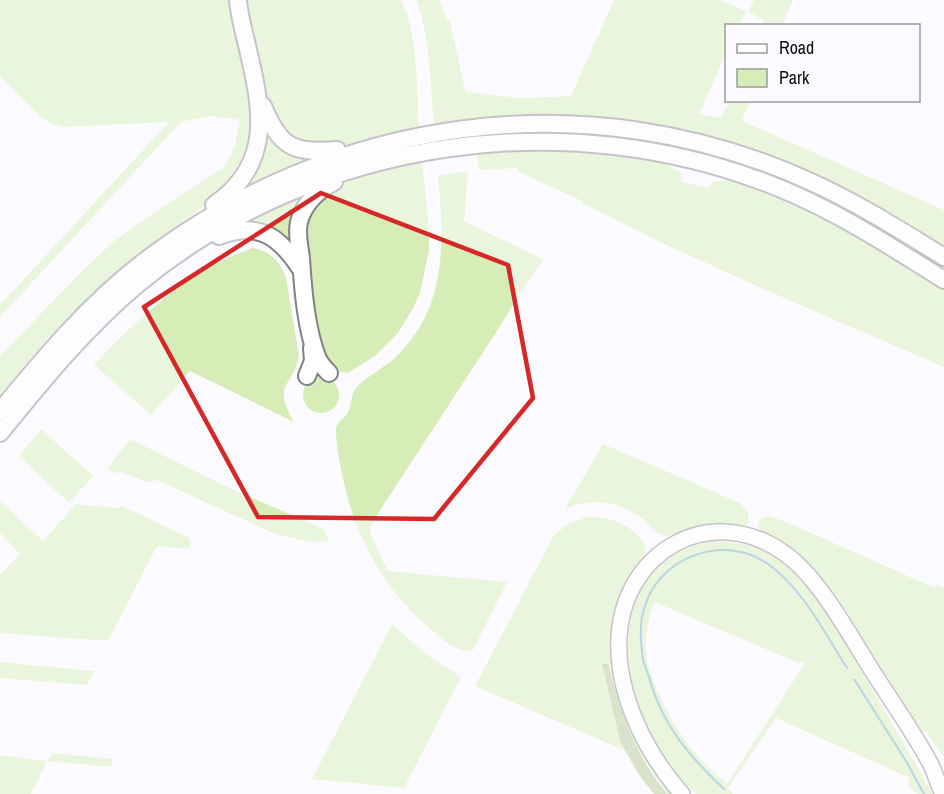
<svg xmlns="http://www.w3.org/2000/svg" width="944" height="794" viewBox="0 0 944 794" font-family="'Archivo Narrow',sans-serif">
<style>
.green{fill:#d6edb7;fill-rule:evenodd}
.forest{fill:#b0c68f}
.lines{fill:none;stroke-linecap:round;stroke-linejoin:round}
.stream{stroke:#66a6c3;stroke-width:2}
.major-casing{stroke:#828286;stroke-width:18}
.highway-casing{stroke:#828286;stroke-width:20}
.major{stroke:#fff;stroke-width:15}
.highway{stroke:#fff;stroke-width:16}
.marked{fill:none;stroke:#d62828;stroke-width:4.5;stroke-linejoin:round}
</style>
<rect width="100%" height="100%" fill="#fbfbff"/>
<path class="green" d="M0,0h232l24,115 -11,50 -35,37 -51,36 -64,52 -48,49 -47,56v-39l82,-85 31,-29 36,-26 75,-49 11,-21 5,-26 -32,-4 -27,6 -181,195v-12l169,-183 -104,5 -15,-4 -11,-7 -39,-40z
M244,0h157c18,38 15,86 18,127l-78,19 -49,-5 -25,-35z
M417,0h22l8,21h3l15,69 3,2 52,6 51,-2 43,-96h106l26,11 -7,14 -13,1v27l-27,61 22,4 8,-17h21l-8,20 202,89v39c-42,-24 -83,-51 -127,-72 -118,-60 -254,-70 -383,-53 -4,-42 -4,-83 -17,-124z
M754,0h39l-11,25 -20,1 2,-6 -16,-8z
M266,125l46,32 -73,33z
M526,149l103,6 34,7 19,11v9l27,6 4,-7 22,-1 65,26 33,16 111,67v78c-122,-53 -244,-103 -362,-164v-2l-63,-29 -1,-4 -39,2 -3,-17z
M422,161l7,70v19l-9,43 -7,15 -15,25 -23,23 -27,17 -12,-2 -15,-18 -17,-97 2,-41 31,-31 43,-13z
M468,171l-4,50 80,39 -18,24 -31,50 -120,184 -5,10v5l18,38 119,11 -34,68c-15,4 -30,-10 -40,-19 -50,-41 -79,-95 -91,-158 -3,-14 -6,-30 -6,-45 2,-7 7,-9 11,-14 5,-8 3,-19 9,-26 11,-12 28,-20 40,-31 52,-51 48,-115 42,-181z
M308,194l-14,55 -52,-25z
M252,248c17,1 29,15 34,30l13,78c-6,32 -28,27 -5,66l-104,-51 -39,44 -57,-50c35,-38 75,-75 120,-100 12,-7 25,-12 38,-17z
M303 395a18 18 0 1 1 36 0a18 18 0 1 1-36 0Z
M41,429l52,47 -24,27 -50,-47z
M130,439l97,48 97,42 5,12 -18,1 -36,-8 -118,-54 -11,2 -23,-10 -7,1 -9,-4z
M603,444l137,59 8,9 1,9 -2,4c-13,5 -31,1 -46,2 -12,2 -27,12 -40,8 -7,-3 -12,-10 -17,-15 -23,-19 -53,-23 -79,-11z
M0,501l43,40 33,-37 42,4 4,-2 68,32v11l-33,-3 -49,95 -108,-8v-58l20,-21 -20,-21z
M770,516l21,8 144,64 2,-3 7,3v169l-18,-25 -3,1 -17,-18 -6,-16 -5,-5 -98,-140 -39,-26 1,-7 4,-4z
M587,517c24,-1 44,7 58,27v10l-16,22 -10,23 -4,20 -1,37 60,138h-7l-1,-2 -31,-47 -15,-34 -13,-47 -5,1 18,76 6,10 -151,-65 79,-151 14,-11z
M708,541c28,0 51,4 74,20 32,24 53,65 73,99 26,44 52,89 78,134h-15l-9,-7 1,-9 -134,-60 -48,70 5,6h-37c-74,-62 -110,-223 12,-253zM654,602l145,61 3,-2 3,2 -78,121c-33,-27 -52,-54 -69,-92 -6,-15 -12,-29 -12,-45 -1,-14 4,-31 8,-45z
M392,624l34,30 35,23 -57,111 -92,-9z
M0,662l94,9 -7,14 -87,-7z
M53,753l60,6 -2,8 -64,-6 -16,33h-31v-39l47,6z"/>
<path class="forest" d="M602,664h6c12,49 27,90 59,130h-13l-15,-19 -19,-34z"/>
<g class="lines">
<path class="stream" d="M854,679l52,82 18,33
M724,789c-35,-33 -62,-64 -75,-112 -3,-8 -7,-17 -7,-26 -2,-15 -2,-31 3,-45 15,-50 80,-73 123,-42 35,25 56,68 79,104"/>
<g class="major-casing">
<path id="major" d="M682,794c-36,-41 -66,-100 -63,-156 4,-87 92,-137 165,-85 35,24 66,83 89,119 19,30 39,58 56,89 6,10 8,22 14,33"/>
</g>
<g class="highway-casing">
<path id="highway" d="M263,106c17,41 30,48 74,44
M214,205c62,-43 47,-100 32,-164 -3,-13 -7,-27 -8,-41
M219,236c39,-15 60,0 81,32
M329,373c-4,-4 -8,-8 -11,-14 -12,-29 -15,-70 -17,-100 -1,-12 -5,-24 -2,-37 5,-19 18,-31 35,-40
M307,376l6,-15 -1,-13
M0,411c43,-52 87,-105 141,-147 191,-148 446,-184 668,-83 47,21 91,49 135,76
M0,433c43,-53 86,-106 139,-150 178,-146 428,-181 640,-95 59,24 111,58 165,92"/>
</g>
<use href="#major" class="major"/>
<use href="#highway" class="highway"/>
</g>
<path d="M0 0H944V794H0ZM321,193l187,72 25,133 -99,121 -176,-2 -114,-210z" fill="#fbfbff" fill-opacity=".55" fill-rule="evenodd"/>
<path class="marked" d="M321,193l187,72 25,133 -99,121 -176,-2 -114,-210z"/>
<rect x="725" y="24" width="195" height="78" fill="#fbfbff" stroke="#9c9c9f" stroke-width="1.5"/>
<rect x="737" y="44" width="30" height="9" fill="#ffffff" stroke="#9c9c9f" stroke-width="1.5"/>
<text x="779" y="54" font-size="18" fill="#0d0d0e">Road</text>
<rect x="737" y="69" width="30" height="18" fill="#d6edb7" stroke="#9c9c9f" stroke-width="1.5"/>
<text x="779" y="84" font-size="18" fill="#0d0d0e">Park</text>
</svg>
